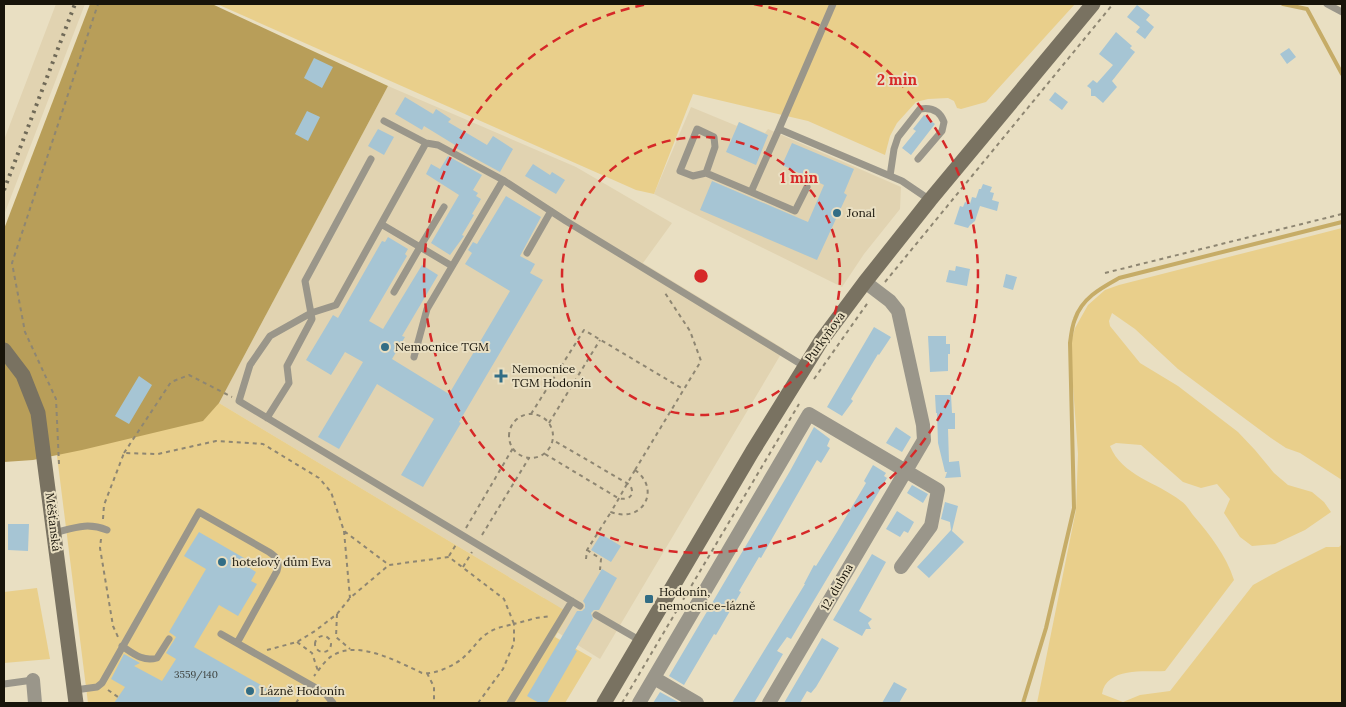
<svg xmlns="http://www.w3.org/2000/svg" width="1346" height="707" viewBox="0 0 1346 707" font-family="Lora,serif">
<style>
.built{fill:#e1d3b1}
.green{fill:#e9cf8b}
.forest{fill:#b89e59}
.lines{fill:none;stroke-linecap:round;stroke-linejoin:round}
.stream{stroke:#c6ac67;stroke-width:4}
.building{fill:#a6c5d4}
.path{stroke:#8e8672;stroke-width:2;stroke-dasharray:4 4;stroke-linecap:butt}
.lane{stroke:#9a968a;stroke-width:7}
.street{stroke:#9a968a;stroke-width:14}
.secondary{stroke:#797261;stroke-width:15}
.rail{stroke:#706a58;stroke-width:4;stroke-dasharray:2.5 5;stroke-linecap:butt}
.ring{fill:none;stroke:#d62828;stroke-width:2.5;stroke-dasharray:9 6}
.poi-dot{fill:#326d85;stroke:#e9dfc2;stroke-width:2}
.labels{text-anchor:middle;stroke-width:4;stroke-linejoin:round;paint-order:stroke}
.number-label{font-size:10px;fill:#3c403c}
.poi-label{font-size:12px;fill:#18140a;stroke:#e9dfc2;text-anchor:start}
.street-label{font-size:12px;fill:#18140a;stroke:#e9dfc2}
.centre{fill:#d62828;stroke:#e9dfc2;stroke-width:2.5}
.ring-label{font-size:15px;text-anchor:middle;font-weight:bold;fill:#d62828;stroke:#e9dfc2;stroke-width:4;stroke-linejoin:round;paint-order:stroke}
</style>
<rect width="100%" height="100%" fill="#e9dfc2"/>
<path class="built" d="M56,4h29l-81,211v-75z
M388,86l188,81 96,56 -29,40 141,86 -184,310 -67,-42 11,-19 -325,-195z
M691,107l46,19 2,-4 26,11 3,-4 133,58 -1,22 -36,45 -22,33 -188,-93z"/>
<path class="green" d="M217,4h858l-89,98 -25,7 -4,-1 -3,-7 -6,-3 -20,1 -12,3 -19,21 -7,13 -5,19 -77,-34 -115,-27 -39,100 -18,-4z
M1342,228v252l-42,-27 -14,-5 -15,-10 -93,-69 -43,-40 -23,-16 -3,8 1,5 30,37 38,23 60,46 17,18 19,23 14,12 24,7 12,10 7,10 -26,18 -30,14 -23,2 -12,-9 -16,-24 6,-14 -13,-15 -16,4 -18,-6 -42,-37 -25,-2 -6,3c12,30 47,36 71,55 5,3 9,10 12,14 17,20 33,40 41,65l-69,91c-21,1 -59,-4 -63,23l21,8 17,-7 30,-4 83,-106 29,-16 44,-22h13l3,-3v159h-305l39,-193 2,-56 -8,-108 5,-18 13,-23 17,-15 14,-5z
M225,365l-6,38 350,210 -14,24 37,21 -27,45h-477l-37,-295z
M37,588l13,71 -46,4v-71z"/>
<path class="forest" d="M90,4h122l176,82 -169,317 -16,18 -121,29 -49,10 -29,2v-233z"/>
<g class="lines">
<path class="stream" d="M1283,4l24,5 35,65
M1023,703l23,-75 28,-120 -4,-165c1,-8 2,-17 5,-24 7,-21 26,-31 44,-41l223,-56"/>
</g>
<path class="building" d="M1137,5l13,10 -4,5 8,7 -9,12 -9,-7 4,-5 -13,-10z
M1116,32l16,14 -2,2 5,4 -23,29 5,6 -14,16 -8,-7h-4v-7l-4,-3 6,-6 4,3 16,-18 -14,-11z
M1289,48l7,9 -9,7 -7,-10z
M314,58l19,9 -11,21 -18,-10z
M1055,92l13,10 -6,8 -13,-10z
M405,97l28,17 3,-5 15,10 -3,3 39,23 6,-9 20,13 -13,23 -46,-25 1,-2 -31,-19 -2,4 -27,-16z
M307,111l13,6 -12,24 -13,-7z
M924,115l11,9 -24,31 -9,-7 14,-17 -3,-2z
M739,122l29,13 -12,30 -30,-13z
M378,129l16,8 -10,18 -16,-9z
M792,143l62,26 -10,24 3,2 -30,65 -117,-50 12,-29 96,41 16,-37 -42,-20z
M448,156l34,19 -9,15 5,3 -2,3 5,3 -9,15 2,1 -12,20 2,1 -14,19 -19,-12 28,-48 -33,-21 5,-10 9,5z
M533,164l17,11 2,-3 13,8 -9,14 -31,-18z
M983,184l9,3 -2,5 4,1 -2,7 7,2 -2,9 -17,-5 -5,15 -5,4 -2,3 -14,-4 6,-18 3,1 2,-5 5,2 2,-7 4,1 3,-9h2z
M506,196l35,21 -21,39 15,8 -5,9 13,7 -84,142 2,1 -38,64 -22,-12 33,-56 -57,-35 -38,65 -21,-12 45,-75 -18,-10 -14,23 -25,-15 27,-45 5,3 44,-77 3,1 3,-5 20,12 -3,5 2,2 -38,65 14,8 39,-64 16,10 -36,61 3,1 -13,22 57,35 61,-103 -45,-27 7,-11 -4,-3 5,-8 4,2z
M956,266l14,3 -3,17 -21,-4 3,-12 6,1z
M1006,274l11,3 -4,13 -10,-3z
M874,327l17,10 -12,18 -1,-1 -27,45 2,2 -11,15 -15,-9z
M928,336h18v8h4v10h-2v17l-18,1z
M139,376l13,9 -23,39 -14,-8z
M935,395h16l1,18h3v16h-7l1,33 10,-1 2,16 -16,1 2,-6h-2l-7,-29 -1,-30h-1z
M814,427l16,12 -3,7 3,2 -9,15 -4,-3 -56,98 -2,-1 -20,34 2,1 -25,43 -2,-1 -30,51 -15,-9 121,-205z
M896,427l15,10 -9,15 -16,-9z
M873,465l13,8 -2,3 3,2 -96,161 -4,-2 -10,14 6,3 -14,24 -15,25h-22l73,-119h-1l10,-19 2,1 21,-34 29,-49 -2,-2z
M912,485l16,9 -5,9 -16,-10z
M945,502l13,4 -6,25 12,11 -35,36 -12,-11 34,-37 -1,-8 -9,-3z
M897,511l17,11 -6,11 -4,-2 -4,6 -14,-8z
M8,524h21l-1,27 -20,-1z
M199,532l52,30 -3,5 8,5 -5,9 6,3 -19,32 -19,-11 -25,42 88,50 -4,6h-164l11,-16 -14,-8 13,-25 16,9 -6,3 28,15 14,-22 -10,-6 10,-16 -7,-5 37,-63 -22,-13z
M601,534l20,12 -10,16 -20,-12z
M872,554l14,8 -27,49 13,8 -4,4 3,6h-5l-4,7 -29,-16z
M602,569l15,9 -18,32h-5l-3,3 2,6 -18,31 2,1 -30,52h-8l-12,-7 50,-85h5l3,-3v-4l-2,-3z
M822,638l17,10 -23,39 -5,6 -4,-2 -7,12h-16z
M894,682l13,7 -8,14h-17z
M660,692l20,11h-27z"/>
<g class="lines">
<path class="path" d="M1105,273l237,-59
M885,282l228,-278
M814,379l55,-78
M531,414l53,-84 99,59
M509 436a22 22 0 1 1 44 0a22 22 0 1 1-44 0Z
M549,423l51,-83
M124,453l47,-71 18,-7 43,22
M545,454l73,44c10,3 18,-2 12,-13l-77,-45
M59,464l-3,-65 -31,-67 -13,-69 86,-259
M635,470l66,-109 -11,-30 -25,-38
M635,470c27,20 7,54 -24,42z
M103,519l1,-14 20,-52 34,1 58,-13 47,3 56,34 12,14 13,39 45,34 60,-8 55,42 10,25c-9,2 -19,4 -26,9 -9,5 -15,16 -23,23 -9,9 -30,19 -43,17 -24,-11 -64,-34 -90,-17 -7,4 -13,14 -18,20
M466,528l47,-80
M344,531l6,67
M482,535l47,-77
M101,539l-1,9 13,78 5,11
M587,550l14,9 -1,11
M449,556l8,-13
M586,559l1,-9 24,-38
M463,567l9,-15
M337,614l-1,23 14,12
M315 644a8 8 0 1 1 16 0a8 8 0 1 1-16 0Z
M297,642l15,11 6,18
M267,650l30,-8 18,-11 22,-17 13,-16 39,-33
M427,673l7,14v16
M108,690l10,7
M296,703l8,-12
M478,703l25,-34 11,-26v-19l22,-6 15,-2
M622,703l177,-299"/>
<path class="lane" d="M1327,4l15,8
M384,121l42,22 -90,162 -25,8 -41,23 -20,29 -11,36 341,205
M779,129l54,-125
M426,143l12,2 65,35
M706,173l-13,3 -13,-5 17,-42 17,8 1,10 -9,26 45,19
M890,176l4,-27 4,-12 22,-28c12,-2 20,2 24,13l-2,9 -24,28
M807,187l-12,24 -44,-19 28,-63 123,52 28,19
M444,207l-24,40 32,19
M381,224l39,23 -26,45
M527,253l24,-42
M414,357l13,-48 76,-129 63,41 238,145
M267,418l22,-35 -2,-17 25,-47 -7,-38 66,-122
M54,533c20,-5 33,-11 53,-3
M596,615l45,26
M221,634l104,59 8,10
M122,646c12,8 21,16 35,12l12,-19
M4,684l29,-4
M75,690l22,-3 5,-4 97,-171 70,40c8,5 11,10 8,19l-40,72
M510,703l62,-102"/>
<path class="street" d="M654,678l43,25
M33,680l2,23
M639,703l170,-289 129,76 -7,36 -30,41
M769,703l155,-263 -1,-15 -25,-114 -8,-10 -25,-19"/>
<path class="secondary" d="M4,350l19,25 15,38 38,290
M604,703l148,-251 69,-111 44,-59 65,-82 163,-196"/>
<path class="rail" d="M4,190l71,-186"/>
</g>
<g class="ring">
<circle cx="701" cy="276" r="139"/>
<path d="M754 4A277 277 0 1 1 648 4"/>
</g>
<g class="poi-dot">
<circle cx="837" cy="213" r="5"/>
<circle cx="385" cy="347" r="5"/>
<path d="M498.5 368.5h5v5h5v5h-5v5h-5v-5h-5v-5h5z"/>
<circle cx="222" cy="562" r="5"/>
<rect x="644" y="594" width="10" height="10" rx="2.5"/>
<circle cx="250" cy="691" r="5"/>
</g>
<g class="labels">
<g class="number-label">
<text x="196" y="678">3559/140</text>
</g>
<g class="poi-label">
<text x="847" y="217">Jonal</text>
<text x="395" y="351">Nemocnice TGM</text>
<text x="512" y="373">Nemocnice<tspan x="512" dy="14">TGM Hodonín</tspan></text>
<text x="232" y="566">hotelový dům Eva</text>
<text x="659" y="596">Hodonín,<tspan x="659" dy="14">nemocnice-lázně</tspan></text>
<text x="260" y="695">Lázně Hodonín</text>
</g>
<g class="street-label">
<text transform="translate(825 337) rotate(-54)" y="4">Purkyňova</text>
<text transform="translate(53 522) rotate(83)" y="4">Měšťanská</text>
<text transform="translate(837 587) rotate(-60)" y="4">12. dubna</text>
</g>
</g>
<circle cx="701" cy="276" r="8" class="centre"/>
<g class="ring-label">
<text x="897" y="85">2 min</text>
<text x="799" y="183">1 min</text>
</g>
<rect width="1346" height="707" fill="none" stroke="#18140a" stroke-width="10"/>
</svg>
